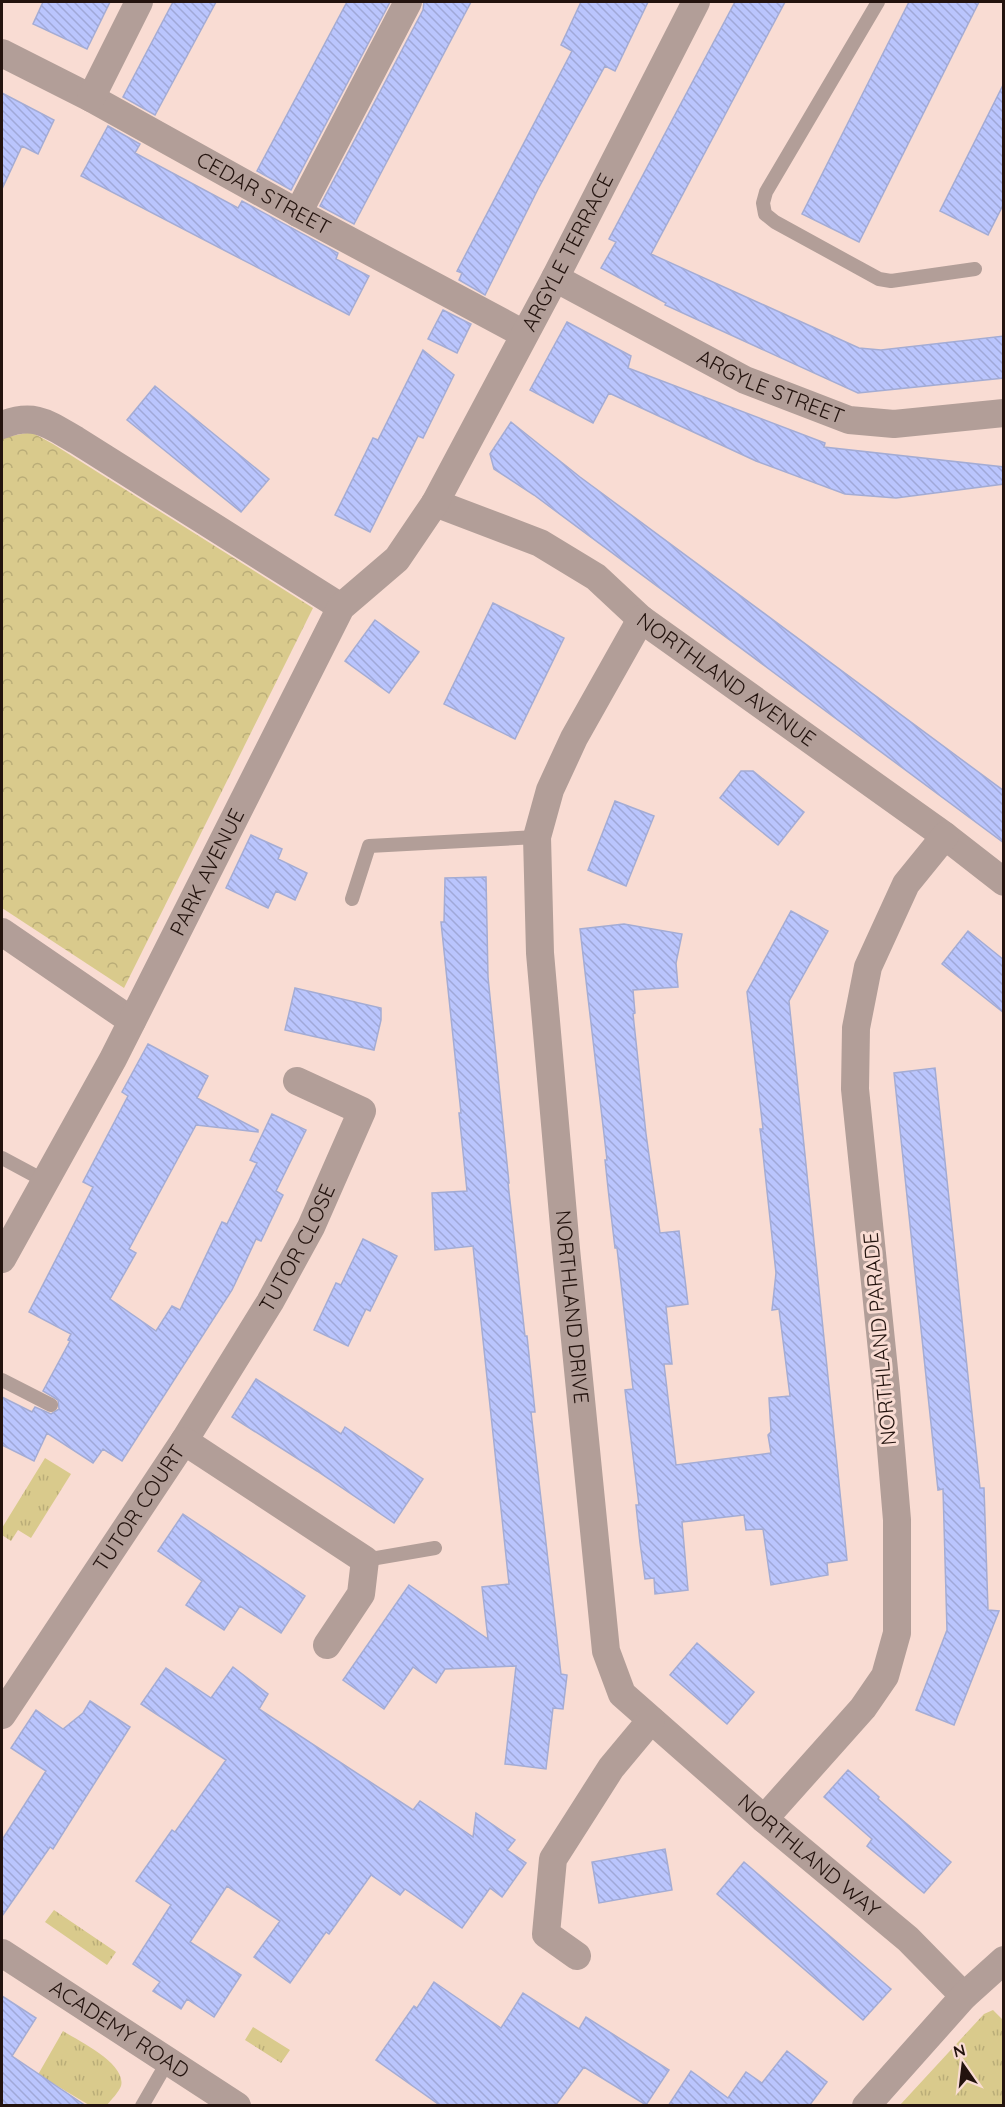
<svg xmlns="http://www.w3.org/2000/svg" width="1005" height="2107" viewBox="0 0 1005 2107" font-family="Quicksand,sans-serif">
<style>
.grass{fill:url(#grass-tufts)}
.forest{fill:url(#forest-crowns)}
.building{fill:url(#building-back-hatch);stroke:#a4acd4;stroke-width:1.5}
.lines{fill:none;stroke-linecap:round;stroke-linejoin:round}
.lane{stroke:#b29e98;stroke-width:14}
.street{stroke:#b29e98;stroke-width:28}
.labels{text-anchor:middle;stroke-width:6;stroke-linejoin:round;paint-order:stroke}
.street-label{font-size:21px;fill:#23130e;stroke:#f9dcd3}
</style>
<defs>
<pattern id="grass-tufts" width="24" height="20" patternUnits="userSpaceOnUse" patternTransform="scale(1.5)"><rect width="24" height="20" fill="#d9ca8c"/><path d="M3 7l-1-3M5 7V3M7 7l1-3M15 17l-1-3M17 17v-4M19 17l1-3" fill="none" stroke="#baad78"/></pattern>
<pattern id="forest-crowns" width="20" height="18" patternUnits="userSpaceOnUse" patternTransform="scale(1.5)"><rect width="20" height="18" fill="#d9ca8c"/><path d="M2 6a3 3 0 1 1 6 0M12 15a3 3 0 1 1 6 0" fill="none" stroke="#baad78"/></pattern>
<pattern id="building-back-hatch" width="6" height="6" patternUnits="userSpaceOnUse" patternTransform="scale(1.5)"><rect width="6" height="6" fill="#bac5fd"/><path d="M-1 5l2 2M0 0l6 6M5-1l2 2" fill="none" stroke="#a0a8d8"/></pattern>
</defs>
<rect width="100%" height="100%" fill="#f9dcd3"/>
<path class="grass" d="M45,1458l26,16 -40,64 -13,-8 -7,11 -9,-6v-7z
M54,1910l62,42 -9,13 -62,-43z
M993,2010l10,10v85h-103l84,-91z
M253,2027l37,23 -9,13 -36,-23z
M63,2031c16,10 64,33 58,55 -2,6 -10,14 -14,19h-18l-35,-21 -14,21 -20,1z"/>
<path class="forest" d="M31,432l22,12 260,164 -189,380 -122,-80v-470z"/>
<path class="building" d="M43,2h67l-23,47 -54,-25z
M173,2h43l-61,113 -32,-18z
M347,2h43l-99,188 -34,-19z
M424,2h47l-117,222 -34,-18 103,-196z
M581,2h67l-33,69 -10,-5 -67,123 -53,106 -26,-15 3,-7 -5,-2 115,-220 -11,-6z
M735,2h50l-134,252 208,94 22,2 123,-14v42l-146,15 -193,-88 1,-2 -65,-35 15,-26 -7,-3z
M909,2h70l-120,240 -57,-28z
M1004,83v120l-16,32 -48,-24z
M2,93l52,27 -16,34 -16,-8 -20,43z
M108,126l32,18 -5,9 103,55 4,-7 96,52 -2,6 33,17 -20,39 -268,-139z
M443,310l28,14 -14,29 -29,-14z
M567,322l64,34 -3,12 197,75 -1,4 180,20v17l-108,14 -51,-4 -89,-33 -147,-68 -16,30 -63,-33z
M423,350l31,25 -31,63 -5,-2 -48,96 -35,-17 38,-77 5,2z
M155,386l114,93 -28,33 -114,-92z
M511,422l69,55 424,314v52l-470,-348 -40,-26 -4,-15z
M493,603l71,35 -49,101 -71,-35z
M375,620l44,32 -30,41 -44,-32z
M741,771h12l51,41 -26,33 -58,-47z
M615,801l39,15 -28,70 -38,-16z
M251,835l31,14 -4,10 29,14 -12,27 -19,-9 -8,17 -42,-20z
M486,877l2,100 21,206h-1l17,153h2l8,76h-4l30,262 6,1 -4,34 -10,-1 -7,61 -41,-5 11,-98 -71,3 -9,14 -23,-16 -29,42 -41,-29 66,-95 79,54 -6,-52 27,-3 -36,-338 -38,4 -3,-57 35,-2 -8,-78h2l-20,-191h3l1,-44z
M791,911l37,20 -39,70 58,559 -20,3 1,12 -57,10 -8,-56 -17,1 -2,-15 -62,7 6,68 -33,4 -1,-16 -9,1 -5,-36 -4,-38h3l-14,-115 8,-1 -16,-141h-2l-6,-51 -4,-37h2l-27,-231 44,-5 58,10 -6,29 2,24 -45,3 2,23 -2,1 13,120 14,99 19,-2 9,73 -22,3 6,57h-8l12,101 95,-12 -3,-18 3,-3 -2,-34 21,-2 -11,-87 -7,1 4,-37 -14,-128 -2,-16h3l-16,-137z
M968,931l36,29v53l-62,-49z
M295,988l86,20v12l-7,30 -89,-20z
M148,1044l60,32 -11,22 61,32v2l-62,-7 -67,124 7,4 -26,46 46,32 16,-25 8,4 42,-88 5,2 30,-61 -7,-3 22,-46 34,16 -30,61 7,4 -22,46 -5,-2 -24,51 -110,171 -19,-12 -10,14 -46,-30 -13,28 -32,-16v-48l30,15 3,-5 16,7 8,-5 -1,-9 -15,-9 27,-50 -2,-1 3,-6 -42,-22 64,-125 -10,-5 45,-86 -6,-4z
M935,1068l45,420h4l4,122 11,1 -45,114 -38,-15 31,-80 -4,-141 -5,1 -44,-417z
M363,1239l34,17 -27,55 -4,-2 -18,37 -34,-16 22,-47 5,2z
M256,1379l85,55 4,-7 78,52 -29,44 -77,-52 -85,-54z
M183,1514l122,82 -24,37 -41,-27 -16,24 -38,-25 16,-24 -44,-30z
M697,1643l57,49 -27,32 -57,-49z
M233,1667l35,27 -9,15 154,101 7,-9 53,36 3,-24 39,27 -8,10 19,13 -24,34 -12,-9 -28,40 -57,-39 -5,6 -29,-20 -42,59 -3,-2 -36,51 -36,-26 26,-36 -53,-35 -37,56 51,33 -27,42 -27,-18 -6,10 -28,-18 7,-9 -27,-18 38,-59 -35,-24 36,-51 3,2 51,-72 -85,-56 25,-36 45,30z
M90,1701l40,26 -77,122 -3,-2 -48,69v-76l44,-69 -35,-23 25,-38 27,19 20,-16z
M848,1770l31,27 -1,2 73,63 -27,31 -57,-47 5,-7 -48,-42z
M665,1849l7,41 -73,13 -7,-41z
M744,1862l147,127 -28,31 -146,-126z
M434,1982l67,46 22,-35 56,36 7,-12 83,53 -23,35 -62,-38 -29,39h-114l-65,-46 38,-54 3,2z
M2,1996l34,22 -24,38 74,50h-84z
M787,2051l40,31 -18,24h-141l23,-35 37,27 18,-26 16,11z"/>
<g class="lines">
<path class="lane" d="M878,2l-112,190 -3,11 2,11 10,8 104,57 12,2 84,-12
M352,899l17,-53 168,-9
M2,1158l43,23
M2,1380l49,25
M365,1560l70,-12
M142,2106l26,-45"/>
<g class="street">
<path id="s1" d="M2,53l89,45 207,115 226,121"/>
<path d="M91,98l48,-96"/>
<path d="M298,213l110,-211"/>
<path id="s2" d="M555,278l190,102 104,40 45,4 110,-11"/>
<path d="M2,425c33,-13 46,-1 74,15l265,167"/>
<path id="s3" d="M435,503l105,40 56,34 45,42 304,217 59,46"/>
<path id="s4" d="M641,619l-67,119 -24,52 -13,47 3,116 26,296 40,402 16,43 142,125 144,120 56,57"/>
<path d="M2,932l130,89"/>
<path id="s5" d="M2,1259l111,-200 228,-452 56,-48 38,-56 120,-225 141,-276"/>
<path id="s6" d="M184,1441l86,-139 41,-75 51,-116 -65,-30"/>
<path id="s7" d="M2,1715l182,-274 181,119 -4,34 -34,51"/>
<path d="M764,1819l99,-111 22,-32 12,-43v-113l-11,-131 -31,-300 1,-61 12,-61 38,-83 39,-48"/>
<path id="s8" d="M2,1953l235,153"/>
<path d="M577,1956l-31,-22 7,-75 58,-91 40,-48"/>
<path d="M866,2106l98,-110 40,-36"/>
</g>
</g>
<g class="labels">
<g class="street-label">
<text dy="7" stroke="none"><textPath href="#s1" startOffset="297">CEDAR STREET</textPath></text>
<text dy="7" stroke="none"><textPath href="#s5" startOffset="1160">ARGYLE TERRACE</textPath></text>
<text dy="7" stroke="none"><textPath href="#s2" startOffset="242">ARGYLE STREET</textPath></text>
<text dy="7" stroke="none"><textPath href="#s3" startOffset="344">NORTHLAND AVENUE</textPath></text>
<text dy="7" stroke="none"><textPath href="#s5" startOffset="438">PARK AVENUE</textPath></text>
<text dy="7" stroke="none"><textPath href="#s6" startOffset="224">TUTOR CLOSE</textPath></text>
<text dy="7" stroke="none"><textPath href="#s4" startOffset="714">NORTHLAND DRIVE</textPath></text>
<text transform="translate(880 1339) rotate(-95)" y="7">NORTHLAND PARADE</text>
<text dy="7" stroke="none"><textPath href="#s7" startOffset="248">TUTOR COURT</textPath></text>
<text dy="7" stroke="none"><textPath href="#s4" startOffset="1353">NORTHLAND WAY</textPath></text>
<text dy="7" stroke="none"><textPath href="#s8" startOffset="140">ACADEMY ROAD</textPath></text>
</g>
</g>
<rect width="1005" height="2107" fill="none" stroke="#23130e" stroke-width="6"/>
<g transform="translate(963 2065) rotate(346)" stroke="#f9dcd3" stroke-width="4.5" paint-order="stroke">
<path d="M0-4.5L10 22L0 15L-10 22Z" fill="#23130e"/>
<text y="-9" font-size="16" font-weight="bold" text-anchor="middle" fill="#23130e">N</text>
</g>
</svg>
